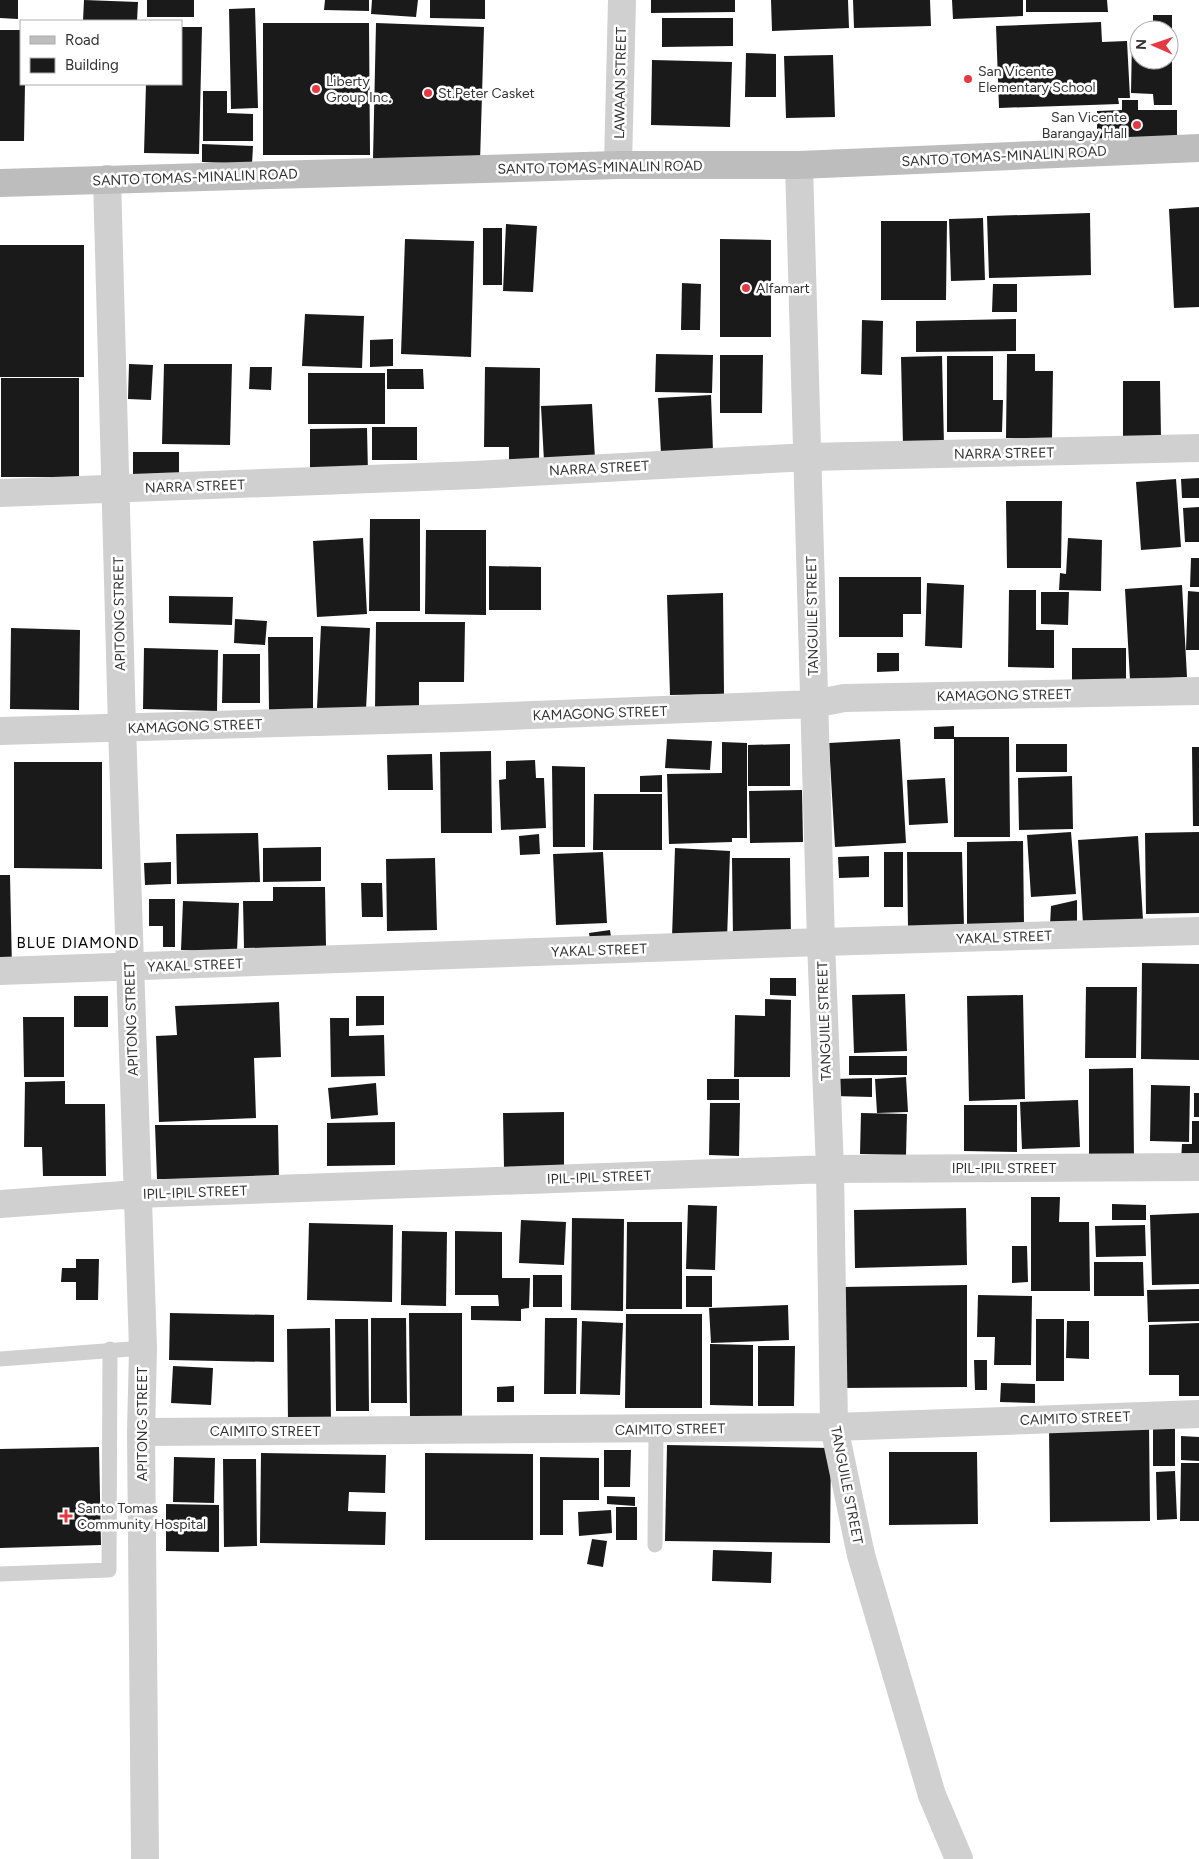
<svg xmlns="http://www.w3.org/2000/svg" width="1199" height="1859" viewBox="0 0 1199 1859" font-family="Figtree,sans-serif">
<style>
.building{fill:#1a1a1a}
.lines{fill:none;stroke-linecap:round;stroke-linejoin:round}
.service{stroke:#d0d0d0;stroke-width:15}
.minor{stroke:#d0d0d0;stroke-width:28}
.secondary{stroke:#bdbdbd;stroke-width:28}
.poi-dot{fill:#e63946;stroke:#fff;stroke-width:2}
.labels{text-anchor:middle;stroke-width:5;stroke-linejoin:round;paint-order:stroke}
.poi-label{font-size:14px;fill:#333;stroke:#fff;text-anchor:start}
.street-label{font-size:14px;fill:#333;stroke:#fff}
.neighbourhood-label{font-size:15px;letter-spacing:1px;fill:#000;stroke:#fff}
</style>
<rect width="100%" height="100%" fill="#fff"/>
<path class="building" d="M0,0h18v19l-18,-1z
M84,0l54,2 -1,19h-54z
M147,0h47v17h-47z
M325,0h44v11l-45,-1z
M372,0h46l-2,17 -45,-3z
M430,0h55v19l-55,-1z
M651,0h84v12l-84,1z
M771,0h77l1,28 -77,3z
M853,0h77l1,26 -77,2z
M952,0h71v16l-70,3z
M1026,0h81l1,12h-82z
M255,8l3,100 -27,1 -2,-100z
M1153,15h19v90h-18l-1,-11 -22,-1 1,-53h7v20h30v-30h-16z
M662,18h71v28l-71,1z
M1101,22l1,20 25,-1 3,57h-12l1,6 -120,4 -3,-82z
M263,23h106l1,132h-107z
M376,23l108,4 -4,135 -107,-3z
M181,27h21l-3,127 -55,-1 2,-69h35z
M0,30h21v54h4l-1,57h-24z
M746,53l30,1v43h-31z
M833,55l2,62 -49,1 -2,-62z
M652,60l80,2 -2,65 -79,-2z
M203,91h24v22l26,1v27h-50z
M1122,100h16v10h39v29h-80v-28l25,-1z
M202,144l51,2 -1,18 -50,-2z
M1199,207v100l-25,1 -5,-99z
M1090,213l1,62 -102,3 -2,-62z
M983,218l2,62 -34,1 -2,-62z
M881,221h66l-1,79h-65z
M506,224l31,2 -4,66 -30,-1z
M483,228h19v57h-19z
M405,239l69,2 -3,116 -70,-3z
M720,239l51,1v97h-51z
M0,245h84v132h-84z
M682,283l19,1 -1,46h-19z
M993,284h24v28h-25z
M305,314l59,2 -2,52 -60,-2z
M1016,319v32l-100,1v-31z
M862,320l21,1 -1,54 -21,-1z
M393,339v27l-23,1v-27z
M656,354l57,1 -1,38 -57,-1z
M1007,354h28v17h18l-1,68 -46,-1z
M720,355h43l-1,58h-42z
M942,356l2,90h-41l-2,-89z
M947,356h46v44h10l-1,32h-55z
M129,364l24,1 -2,35 -23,-1z
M164,364h68l-2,81 -68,-1z
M250,367h22l-1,23 -22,-1z
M485,367l55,1 -1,96 -30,-1v-16h-25z
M387,369h36l1,20h-37z
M308,373h77v51h-77z
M1,378h78v99h-78z
M1123,381h37l1,56h-38z
M711,395l2,57 -52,2 -3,-56z
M592,404l3,55 -51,2 -3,-55z
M372,427h45v33h-45z
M367,428l1,46 -58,1v-46z
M133,452h46v29h-46z
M1199,478v20h-17l-1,-19z
M1176,479l5,68 -40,3 -5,-68z
M1006,501h56l-1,67h-54z
M1199,507v35h-14l-2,-34z
M370,519h50v92h-51z
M426,530h60v85l-61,-1z
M363,538l4,76 -50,3 -4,-76z
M1068,538l34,2 -1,51 -42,-1 1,-17 6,1z
M1191,558h8v29h-9z
M489,566l52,1v43h-52z
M839,577h82v37h-18v23h-64z
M927,583l37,2 -2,63 -37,-2z
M1182,585l5,92 -57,3 -5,-91z
M1009,590h27v40h18v38l-46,-1z
M1188,591l11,1v58h-13z
M1041,592h28l-1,33 -27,-1z
M723,593l1,101 -54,1 -3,-100z
M169,596l64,1 -1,28 -63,-2z
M235,619l32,2 -2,24 -31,-2z
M376,622h89l-1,60h-45v27h-44z
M321,626l49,2 -4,82 -49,-2z
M11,628l69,2 -1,80 -69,-1z
M268,637h45v73h-44z
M144,648l74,2 -1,61 -74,-2z
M1072,648h54v38h-54z
M877,653h22v18l-22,1z
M223,654h37v49h-38z
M954,726v11h55l1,100h-56v-98h-20v-12z
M667,739l45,2 -2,29 -45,-2z
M900,739l6,104 -71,4 -6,-104z
M722,742l25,1v95h-15v4l-63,2 -2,-70 55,-1z
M790,744v42h-42v-41z
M1016,744h51v28h-51z
M1192,747h7v79h-6z
M491,751l1,82h-51l-1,-81z
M432,754l1,36h-45l-1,-35z
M535,760l1,18h8l2,50 -45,2 -2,-50 7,-1v-18z
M14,762h88v107l-88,-1z
M552,766l33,1v80h-32z
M662,775v17h-22v-16z
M1072,776l1,53 -54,1 -1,-52z
M945,778l3,45 -39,2 -2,-45z
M802,790l1,52 -53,1 -1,-52z
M594,794h68v56h-69z
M1071,832l5,62 -45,3 -4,-62z
M1199,832v81l-53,1 -1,-81z
M258,833l2,49 -83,2 -1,-50z
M539,834l1,20 -20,1 -1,-19z
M1138,836l5,84 -60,4 -5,-84z
M1023,841l1,84 -57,1v-84z
M321,847v34l-58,1v-34z
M675,848l55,3 -3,89 -55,-3z
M603,852l4,71 -51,2 -3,-71z
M884,852h19v55h-19z
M907,852h55l2,75 -56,1z
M869,856v21l-30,1 -1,-21z
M435,858l2,72 -50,1 -1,-72z
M732,858h58l1,81 -58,1z
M171,862v22l-26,1 -1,-22z
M0,875h10l2,94h-12z
M361,883h21l1,34h-21z
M273,887h52l1,60 -82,1 -1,-47h30z
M149,899h26v48h-12v-21h-14z
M1077,900v25h-27l1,-19z
M183,901l56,2 -2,49 -56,-2z
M610,930l2,14 -21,3 -2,-14z
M1142,963l57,1v96l-58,-1z
M770,978h26v18l-26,-1z
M1086,987h51l-1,71h-51z
M905,994l2,57 -53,2 -2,-58z
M1023,995l2,104 -56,2 -2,-105z
M74,996h34v31h-34z
M356,996h28v29l-28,1z
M765,999l26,1 -1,77h-56l1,-62 30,1z
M279,1002l2,55 -27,1 2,60 -97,4 -3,-86 21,-1 -2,-29z
M23,1017h41v60h-40z
M330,1018h19v18l35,-1 1,41 -54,1z
M849,1056h58v19h-58z
M1133,1068l1,91 -45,1v-91z
M906,1077l2,35 -31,1 -2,-34z
M872,1078v19l-38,-1v-17z
M707,1079h32v21h-32z
M65,1081v23h40l1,72h-63l-1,-29h-18l1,-65z
M376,1083l2,32 -47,4 -3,-31z
M1151,1085l39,1 -1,56 -39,-1z
M1194,1093h5v24h-5z
M1078,1100l2,47 -58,2 -2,-47z
M710,1103h30l-1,53 -30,-1z
M964,1105h53v47l-53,-1z
M564,1112v55l-60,1 -1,-55z
M861,1113l46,1 -1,41 -46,-1z
M1192,1121h7v40h-18l1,-17h10z
M395,1122v43l-68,1v-43z
M155,1125h123l1,55 -122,-1z
M1031,1197h29l-1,25h30l1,69h-59z
M1112,1204l34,1v15h-34z
M688,1205l29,1 -2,64 -29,-1z
M966,1208l1,57 -112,3 -1,-58z
M1199,1213v71l-47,1 -2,-70z
M572,1218l52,1 -1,92 -52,-1z
M521,1220l45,2 -2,43 -45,-2z
M627,1222h55v87h-56z
M309,1223l84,2 -1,77 -85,-2z
M1145,1225l1,31 -50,1 -1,-31z
M402,1231l45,1 -1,74 -45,-1z
M455,1231l47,1v46h28l-1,30 -8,1v12l-50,-1v-14h28l-1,-11h-43z
M1012,1246h15l1,36 -16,1z
M76,1259h23l-1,41h-22v-18h-15l1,-14h14z
M1094,1262h49l1,34h-50z
M533,1275h29v32h-29z
M686,1276h26v31h-26z
M967,1285v102l-125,1 -1,-101z
M1199,1289v32l-51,1 -1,-32z
M978,1295l54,1 -1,69h-37l1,-28h-18z
M788,1305l1,35 -78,3 -2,-35z
M170,1313l104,2v47l-105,-2z
M409,1313h53v103h-52z
M626,1314h76v94h-77z
M371,1318h35l1,85h-36z
M545,1318h32l-1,76h-32z
M335,1319h33l1,92h-33z
M1036,1319h28v62h-28z
M582,1321l41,2 -3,72 -40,-1z
M1067,1321h22v38l-23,-1z
M1199,1323v73h-20v-21h-30v-50z
M330,1328l1,94h-43l-1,-93z
M710,1344l43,1v61l-43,-1z
M758,1346h37l-1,60h-36z
M974,1360h13v30h-12z
M173,1366l40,2 -2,37 -40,-2z
M1001,1383l34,1v19l-35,-1z
M514,1386v16h-17v-15z
M1149,1425l1,96 -100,1 -1,-95z
M1153,1425h22v41h-22z
M1181,1436l18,1v24l-18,-1z
M667,1445l164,3 -1,95 -165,-2z
M99,1447l2,98 -101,3v-99z
M604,1450h27l-1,37h-26z
M889,1452h88l1,72 -89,1z
M261,1453l125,2 -1,38 -36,-1 -1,19 38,1 -1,33 -125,-2z
M425,1453l108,1v86h-108z
M174,1457l41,1 -1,45 -41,-1z
M540,1457l59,1v42h-36v35h-23z
M223,1459h33l1,87 -33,1z
M1181,1463h18v58h-19z
M1175,1471l2,48 -20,1 -1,-48z
M607,1496l28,1v9l-28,-2z
M166,1504l53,1v47l-53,-1z
M616,1507h21v33h-21z
M611,1510l1,23 -33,3 -1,-24z
M592,1539l15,2 -4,26 -16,-3z
M713,1550l59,2 -1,31 -59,-2z"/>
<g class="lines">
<path class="service" d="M0,1359l143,-11
M655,1545l1,-116
M0,1574l109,-4 1,-221"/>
<path class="minor" d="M618,165l4,-165
M799,165l22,777 9,227 4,258 27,128 71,240 27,64
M107,179l15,548 21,621 -2,84 4,427
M0,493l475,-18 333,-18 391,-9
M0,731l458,-13 356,-14 30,-6 355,-7
M0,971l821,-29 378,-11
M0,1204l137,-10 693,-25 369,-2
M141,1432l693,-5 365,-13"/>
<path class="secondary" d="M0,183l618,-18h181l400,-17"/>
</g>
<g class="poi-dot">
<circle cx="968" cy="79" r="5"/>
<circle cx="316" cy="89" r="5"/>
<circle cx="428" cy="93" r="5"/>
<circle cx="1137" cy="125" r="5"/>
<circle cx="746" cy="288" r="5"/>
<path d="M63.5 1508.5h5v5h5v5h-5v5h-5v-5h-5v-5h5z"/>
</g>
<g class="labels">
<g class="poi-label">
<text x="978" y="76">San Vicente<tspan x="978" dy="16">Elementary School</tspan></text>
<text x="326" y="86">Liberty<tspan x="326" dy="16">Group Inc.</tspan></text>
<text x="438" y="98">St.Peter Casket</text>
<text x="1127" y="122" text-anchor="end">San Vicente<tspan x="1127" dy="16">Barangay Hall</tspan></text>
<text x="756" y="293">Alfamart</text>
<text x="77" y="1513">Santo Tomas<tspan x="77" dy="16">Community Hospital</tspan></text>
</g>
<g class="street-label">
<text transform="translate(620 83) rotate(-89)" y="5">LAWAAN STREET</text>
<text transform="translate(1004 156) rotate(-3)" y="5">SANTO TOMAS-MINALIN ROAD</text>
<text transform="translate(600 167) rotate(-1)" y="5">SANTO TOMAS-MINALIN ROAD</text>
<text transform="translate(195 177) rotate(-2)" y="5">SANTO TOMAS-MINALIN ROAD</text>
<text transform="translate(1004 453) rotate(-1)" y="5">NARRA STREET</text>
<text transform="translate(599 468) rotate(-3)" y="5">NARRA STREET</text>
<text transform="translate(195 486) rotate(-2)" y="5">NARRA STREET</text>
<text transform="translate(119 614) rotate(-91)" y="5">APITONG STREET</text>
<text transform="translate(812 616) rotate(-91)" y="5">TANGUILE STREET</text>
<text transform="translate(1004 695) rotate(-1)" y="5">KAMAGONG STREET</text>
<text transform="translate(600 713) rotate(-2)" y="5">KAMAGONG STREET</text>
<text transform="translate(195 726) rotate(-2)" y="5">KAMAGONG STREET</text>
<text transform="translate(1004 937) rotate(-2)" y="5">YAKAL STREET</text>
<text transform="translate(599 950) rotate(-2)" y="5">YAKAL STREET</text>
<text transform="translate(195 965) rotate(-2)" y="5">YAKAL STREET</text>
<text transform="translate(131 1019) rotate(-92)" y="5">APITONG STREET</text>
<text transform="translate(824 1021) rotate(-92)" y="5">TANGUILE STREET</text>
<text x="1004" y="1173">IPIL-IPIL STREET</text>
<text transform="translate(599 1177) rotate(-2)" y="5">IPIL-IPIL STREET</text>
<text transform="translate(195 1192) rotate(-2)" y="5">IPIL-IPIL STREET</text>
<text transform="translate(1075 1418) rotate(-2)" y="5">CAIMITO STREET</text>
<text transform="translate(142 1424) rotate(-90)" y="5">APITONG STREET</text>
<text transform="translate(670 1429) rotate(-1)" y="5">CAIMITO STREET</text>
<text x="265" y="1436">CAIMITO STREET</text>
<text transform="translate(847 1485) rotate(79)" y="5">TANGUILE STREET</text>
</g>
<g class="neighbourhood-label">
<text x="78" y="948">BLUE DIAMOND</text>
</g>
</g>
<rect x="20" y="20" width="162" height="65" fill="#ffffff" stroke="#adadad"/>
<rect x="30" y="36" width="25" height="8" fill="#bdbdbd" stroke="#adadad"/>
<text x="65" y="45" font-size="15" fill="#333333">Road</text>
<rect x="30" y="58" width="25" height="15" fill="#1a1a1a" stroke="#adadad"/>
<text x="65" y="70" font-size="15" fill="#333333">Building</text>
<g transform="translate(1154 45) rotate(272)"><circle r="24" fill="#ffffff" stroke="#adadad"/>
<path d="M0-4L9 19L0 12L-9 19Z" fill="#e63946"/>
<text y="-8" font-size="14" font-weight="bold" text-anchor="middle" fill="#333333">N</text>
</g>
</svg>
